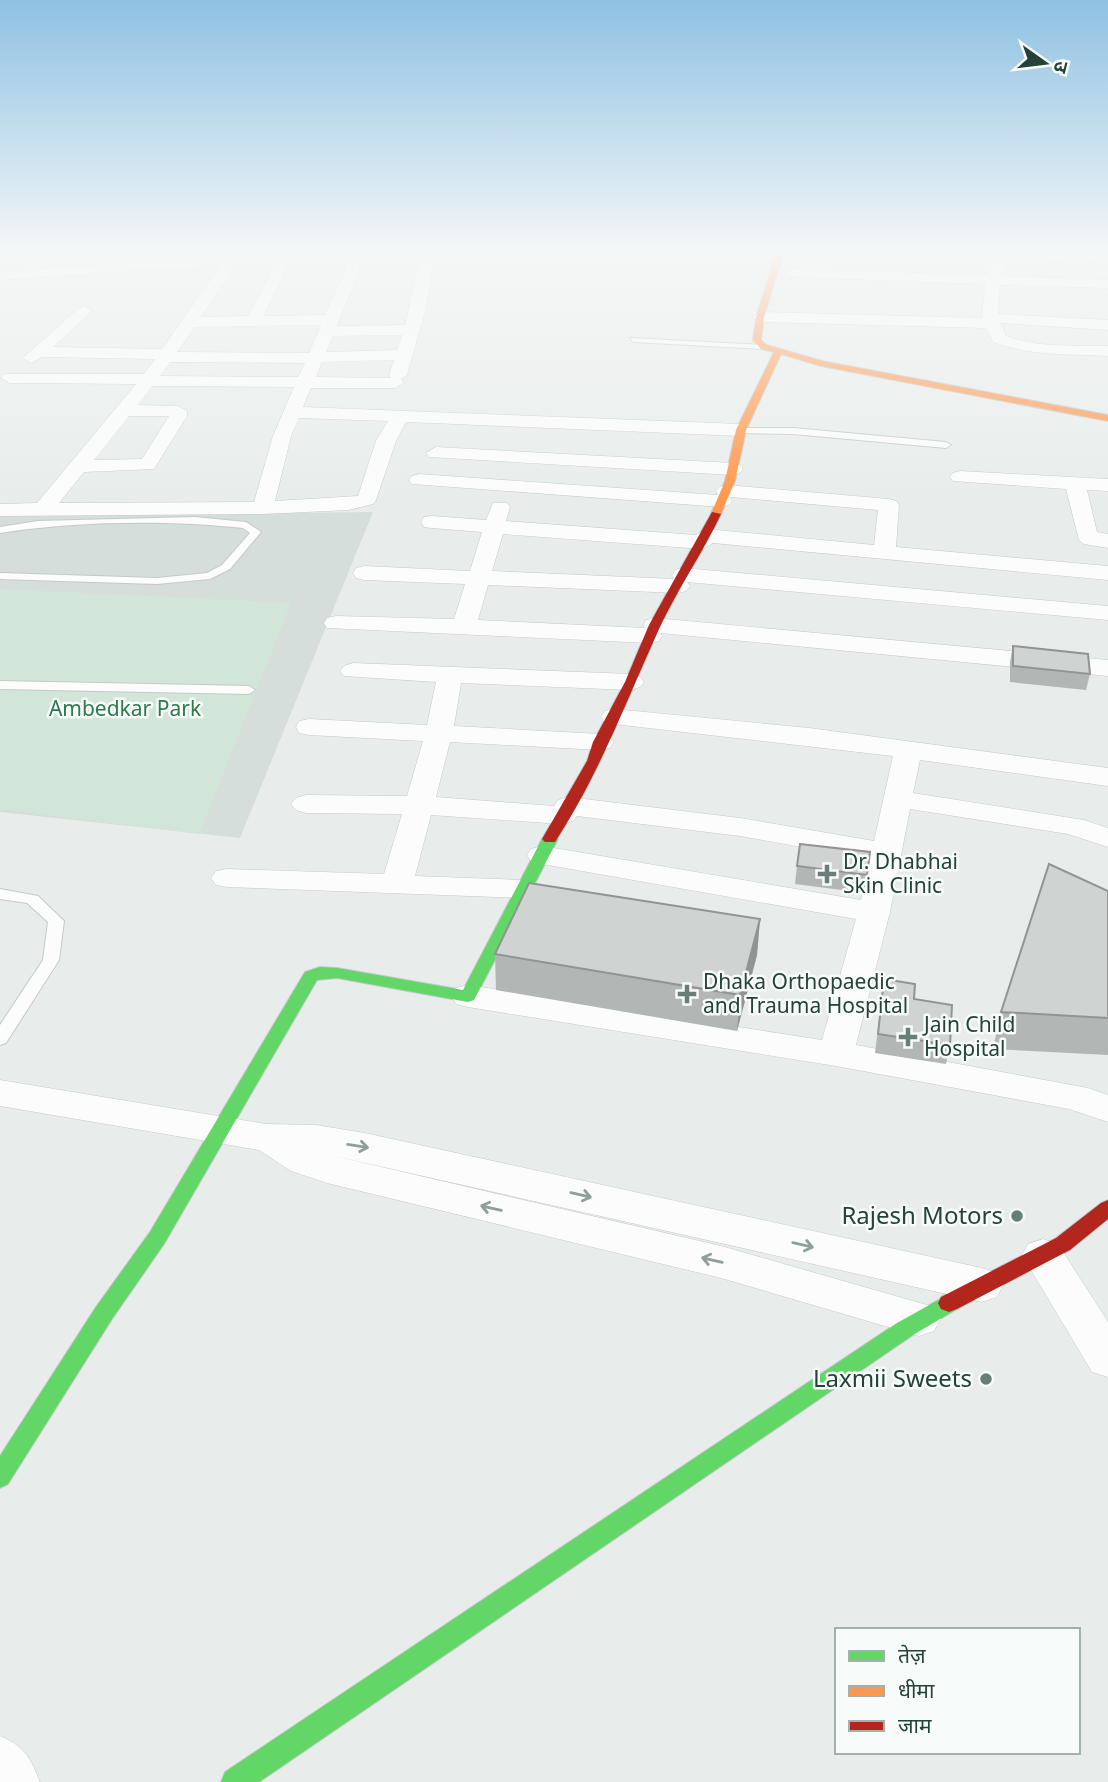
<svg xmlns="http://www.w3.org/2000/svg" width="1108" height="1782" viewBox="0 0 1108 1782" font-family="'Noto Sans','Noto Sans Devanagari',sans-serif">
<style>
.built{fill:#d6dedb}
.green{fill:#d1e6d8}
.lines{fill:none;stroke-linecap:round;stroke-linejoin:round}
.lane-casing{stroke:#c5cac8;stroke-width:2}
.street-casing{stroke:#c5cac8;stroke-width:1}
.fast-casing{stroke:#c3cbc8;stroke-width:2}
.slow-casing{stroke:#c3cbc8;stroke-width:2}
.jam-casing{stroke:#c3cbc8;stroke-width:2}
.lane{fill:#fcfcfc;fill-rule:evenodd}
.street{fill:#fcfcfc;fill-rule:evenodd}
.fast{fill:#63d668;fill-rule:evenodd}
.slow{fill:#ff974d;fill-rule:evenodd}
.jam{fill:#b3261e;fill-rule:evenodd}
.wall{fill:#b2b6b5}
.shaded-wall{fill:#919493}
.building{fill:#cfd4d2;stroke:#919493;stroke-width:2}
.oneway{stroke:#909f9b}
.poi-dot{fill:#697e78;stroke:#f7fbf9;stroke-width:2.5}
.labels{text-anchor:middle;stroke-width:5;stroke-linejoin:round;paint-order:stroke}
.park-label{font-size:21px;fill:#2d7a4b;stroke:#f7fbf9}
.poi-label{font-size:21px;fill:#24423a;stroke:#f7fbf9;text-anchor:start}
.near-poi-label{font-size:24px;fill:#24423a;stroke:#f7fbf9;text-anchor:end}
</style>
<rect width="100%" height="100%" fill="#e8edeb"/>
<path class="built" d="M373,512l-133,326 -240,-26v-296z"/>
<path class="green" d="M0,589l291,14 -92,231 -199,-25z"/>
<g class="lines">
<g class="lane-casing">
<path id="lane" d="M630,338l134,7 4,2 -4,2 -131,-7z
M738,428h55l153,14 5,3 -5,3 -153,-14 -52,-1 -3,-1z
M195,517l51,5 15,10 -31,37 -20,10 -53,5 -157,-5v-6l157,5 50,-5 15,-8 28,-32 -7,-5c-77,-8 -167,-7 -243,5v-6l38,-6z
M0,681l249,5 6,4 -6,4 -249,-5z
M0,889l38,7 26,25 -5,39 -53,83 -6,2v-20l43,-65 5,-38 -21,-19 -27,-4z"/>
</g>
<g class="street-casing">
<path id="street" d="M366,251l-5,4 -2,16 -22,55 68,-1 17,-74h14l-11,61 -18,63 -6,4 3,4 -9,5h-84l-8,19 438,17 9,6 -9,6 -335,-14 -10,19 -20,59 -3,4 -24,6 -86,4 -263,2v-12l37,-1 99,-119 -126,-1 -9,-5 3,-4h140l11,-15 -113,-2 -11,6 -8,-5 56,-50 5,-2 8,5 -3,3 -36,33 109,2 59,-84 -221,15v-8l282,-21zM347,256l-2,15 -20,44 -62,1 28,-56zM277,261l-29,55 -47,1 35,-53zM321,325l-12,28 -132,-1 18,-25zM402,335l-5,15 -71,2 7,-16zM394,360l-5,15 2,3 -75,-1 6,-15zM170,362l135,1 -7,14 -138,-1zM152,386l142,1 -21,49 -19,66 -195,1 25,-31 70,-3 33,-53v-5l-9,-5 -40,-1zM129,416h40l-27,43 -48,1zM299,418l89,3 -12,20 -18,55 -83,5 16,-65z
M995,251l113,4v8l-101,-5 -6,18 107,4v8l-108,-3 -2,29 110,6v10l-108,-7 6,13c32,12 68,9 102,10v10c-39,-2 -78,0 -115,-14l-7,-14 -226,-6 -8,-5 8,-5 222,6 3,-34 -194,-7 -7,-4 7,-4 196,6z
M436,447l297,16 7,2 3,4 -3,4 -7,2 -304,-18 -3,-4z
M960,471l148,8v12l-21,-1 10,42 11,2v14l-24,-4 -5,-4 -13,-51 -113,-8 -3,-4 3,-4z
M419,474l299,21 -2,-4 3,-4 7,-2 163,14 7,2 3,4 -3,42 212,19v14l-395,-37 -10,6 -200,-15 -11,37 182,8 -2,-4 3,-5 8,-2 425,38v14l-421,-38 3,4 -4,5 -8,2 -190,-8 -10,35 167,8 -2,-3 3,-5 9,-2 453,42v16l-448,-43 2,3 -3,5 -9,2 -323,-15 -3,-5 3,-5 9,-2 118,3 11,-35 -101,-4 -8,-2 -3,-5 3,-5 8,-2 106,5 12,-39 -50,-4 -8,-1 -3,-5 3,-5 8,-1 54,4 7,-17h14l3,4 -4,14 190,14 10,-6 168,16 4,-35 -148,-13 2,4 -3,4 -7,2 -310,-23 -3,-4 3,-4z
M353,663l278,11 9,3 4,5 -4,5 -9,3 -170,-7 -7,43 146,8 10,2 4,6 -4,6 -10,2 -150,-8 -14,55 118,9 4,-6 10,-3 172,21 134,23 19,-85 -288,-33 -4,-6 4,-6 9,-2 195,19 299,40v18l-188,-26 -7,33 171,27 24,8v19l-40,-13 -158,-25 -20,103 -34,133 232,43 20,7v27l-39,-13 -233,-43 -368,-59 -12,-3 -5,-8 5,-8 12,-3 354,55 34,-121 -314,-55 -11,-3 -4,-6 4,-6 11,-3 319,54 9,-41 -130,-23 -163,-20 -4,5 -10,3 -132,-9 -16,61 109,4 11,2 5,7 -5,7 -11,2 -297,-11 -11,-2 -5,-7 5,-7 11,-2 157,5 18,-60 -96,-1 -10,-3 -5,-6 5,-6 10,-3 101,1 16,-55 -114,-6 -10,-2 -3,-6 3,-6 10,-2 118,6 9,-43 -92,-6 -4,-5 4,-5z
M0,1080l266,44 50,1 49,8 617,135 15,5 6,12 -6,12 -15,5 -652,-147 391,91 213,61 7,12 -7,12 -15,5 -198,-58 -394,-95 -36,-12 -32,-21 -259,-44z
M1043,1239l15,5 50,78v55l-16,-5 -70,-117 6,-11z
M0,1736c25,11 30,21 40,46h-40z"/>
</g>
<g class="fast-casing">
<path id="fast" d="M550,834l8,5 -84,161 -6,2 -131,-24 -20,2 -153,264 -52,75 -104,165 -8,4v-32l96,-149 54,-75 155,-260 15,-5 17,1 126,22 79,-151z
M949,1294l8,3 3,6 -3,6 -44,26 -654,447h-38l4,-10 672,-449z"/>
</g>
<g class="slow-casing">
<path id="slow" d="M777,251h7l-20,66 -3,23 6,5 55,16 286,54v6l-287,-55 -40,-12 -35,76 -11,51 -14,33 -9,2 -1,-2 14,-33 11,-51 38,-78 -13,-3 -8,-9 3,-23z"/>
</g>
<g class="jam-casing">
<path id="jam" d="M712,512l9,2c-18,39 -43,74 -61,113 -33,72 -61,148 -105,215h-10l-3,-3 45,-78 6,-19 32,-60 24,-57z
M1108,1200v19l-38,31 -113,59 -8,3 -8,-3 -3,-6 3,-6 115,-59 45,-35z"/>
</g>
<use href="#lane" class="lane"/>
<use href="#street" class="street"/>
<use href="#fast" class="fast"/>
<use href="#slow" class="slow"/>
<use href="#jam" class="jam"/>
</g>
<path class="wall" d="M1013,646l77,28 -4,16 -76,-8v-20z
M797,866l70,9 -2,18 -70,-9z
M1108,891v164l-115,-6 8,-37z
M760,919l-3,36 -20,76 -241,-41 -1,-36z
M884,979l30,20 36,46 -4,19 -71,-11z"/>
<path class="shaded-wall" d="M760,919l-3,36 -20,76 3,-36z"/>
<path class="building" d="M1013,646l75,8 2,20 -77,-8z
M800,844l70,8 -3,23 -70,-9z
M1049,864l59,27v127l-107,-6z
M529,883l231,36 -20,76 -245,-41z
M884,979l31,5 -1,15 38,6 -2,40 -72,-11z"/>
<defs><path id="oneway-shaft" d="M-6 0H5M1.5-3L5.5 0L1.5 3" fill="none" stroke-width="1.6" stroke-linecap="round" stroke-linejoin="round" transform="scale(1.75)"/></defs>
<g class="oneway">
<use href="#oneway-shaft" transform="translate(358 1146) rotate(9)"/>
<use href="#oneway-shaft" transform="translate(581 1195) rotate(13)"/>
<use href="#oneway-shaft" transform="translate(491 1208) rotate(-167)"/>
<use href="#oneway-shaft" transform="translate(803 1245) rotate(13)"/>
<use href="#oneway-shaft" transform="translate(712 1260) rotate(-167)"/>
</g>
<linearGradient id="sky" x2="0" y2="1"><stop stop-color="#8fc1e3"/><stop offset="0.5" stop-color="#f5f7f6"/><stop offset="1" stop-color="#f5f7f6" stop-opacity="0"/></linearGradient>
<rect width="1108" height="501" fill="url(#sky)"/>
<g class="poi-dot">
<path d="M823.5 863.5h7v7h7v7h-7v7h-7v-7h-7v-7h7z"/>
<path d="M683.5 983.5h7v7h7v7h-7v7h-7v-7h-7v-7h7z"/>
<path d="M904.5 1026.5h7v7h7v7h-7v7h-7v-7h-7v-7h7z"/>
<circle cx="1017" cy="1216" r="7"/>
<circle cx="986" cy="1379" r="7"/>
</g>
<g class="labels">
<g class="park-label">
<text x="125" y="716">Ambedkar Park</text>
</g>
<g class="poi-label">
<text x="843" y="869">Dr. Dhabhai<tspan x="843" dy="24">Skin Clinic</tspan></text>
<text x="703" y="989">Dhaka Orthopaedic<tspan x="703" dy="24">and Trauma Hospital</tspan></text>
<text x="924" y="1032">Jain Child<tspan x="924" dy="24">Hospital</tspan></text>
</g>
<g class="near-poi-label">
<text x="1003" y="1224">Rajesh Motors</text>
<text x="972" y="1387">Laxmii Sweets</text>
</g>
</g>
<rect x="835" y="1628" width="245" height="126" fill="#f7fbf9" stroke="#a3b1ad" stroke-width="2"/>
<rect x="849" y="1651" width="35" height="10" fill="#63d668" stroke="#a3b1ad" stroke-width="2"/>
<text x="898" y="1663" font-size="21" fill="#24423a">तेज़</text>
<rect x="849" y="1686" width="35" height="10" fill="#ff974d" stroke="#a3b1ad" stroke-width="2"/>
<text x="898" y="1698" font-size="21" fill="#24423a">धीमा</text>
<rect x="849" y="1721" width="35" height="10" fill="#b3261e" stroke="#a3b1ad" stroke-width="2"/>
<text x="898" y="1733" font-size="21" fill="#24423a">जाम</text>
<g transform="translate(1045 63) rotate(104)" stroke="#f7fbf9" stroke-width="5" paint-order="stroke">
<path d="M0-5L12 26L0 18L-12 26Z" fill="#24423a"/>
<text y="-10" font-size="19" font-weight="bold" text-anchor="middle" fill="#24423a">उ</text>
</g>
</svg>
